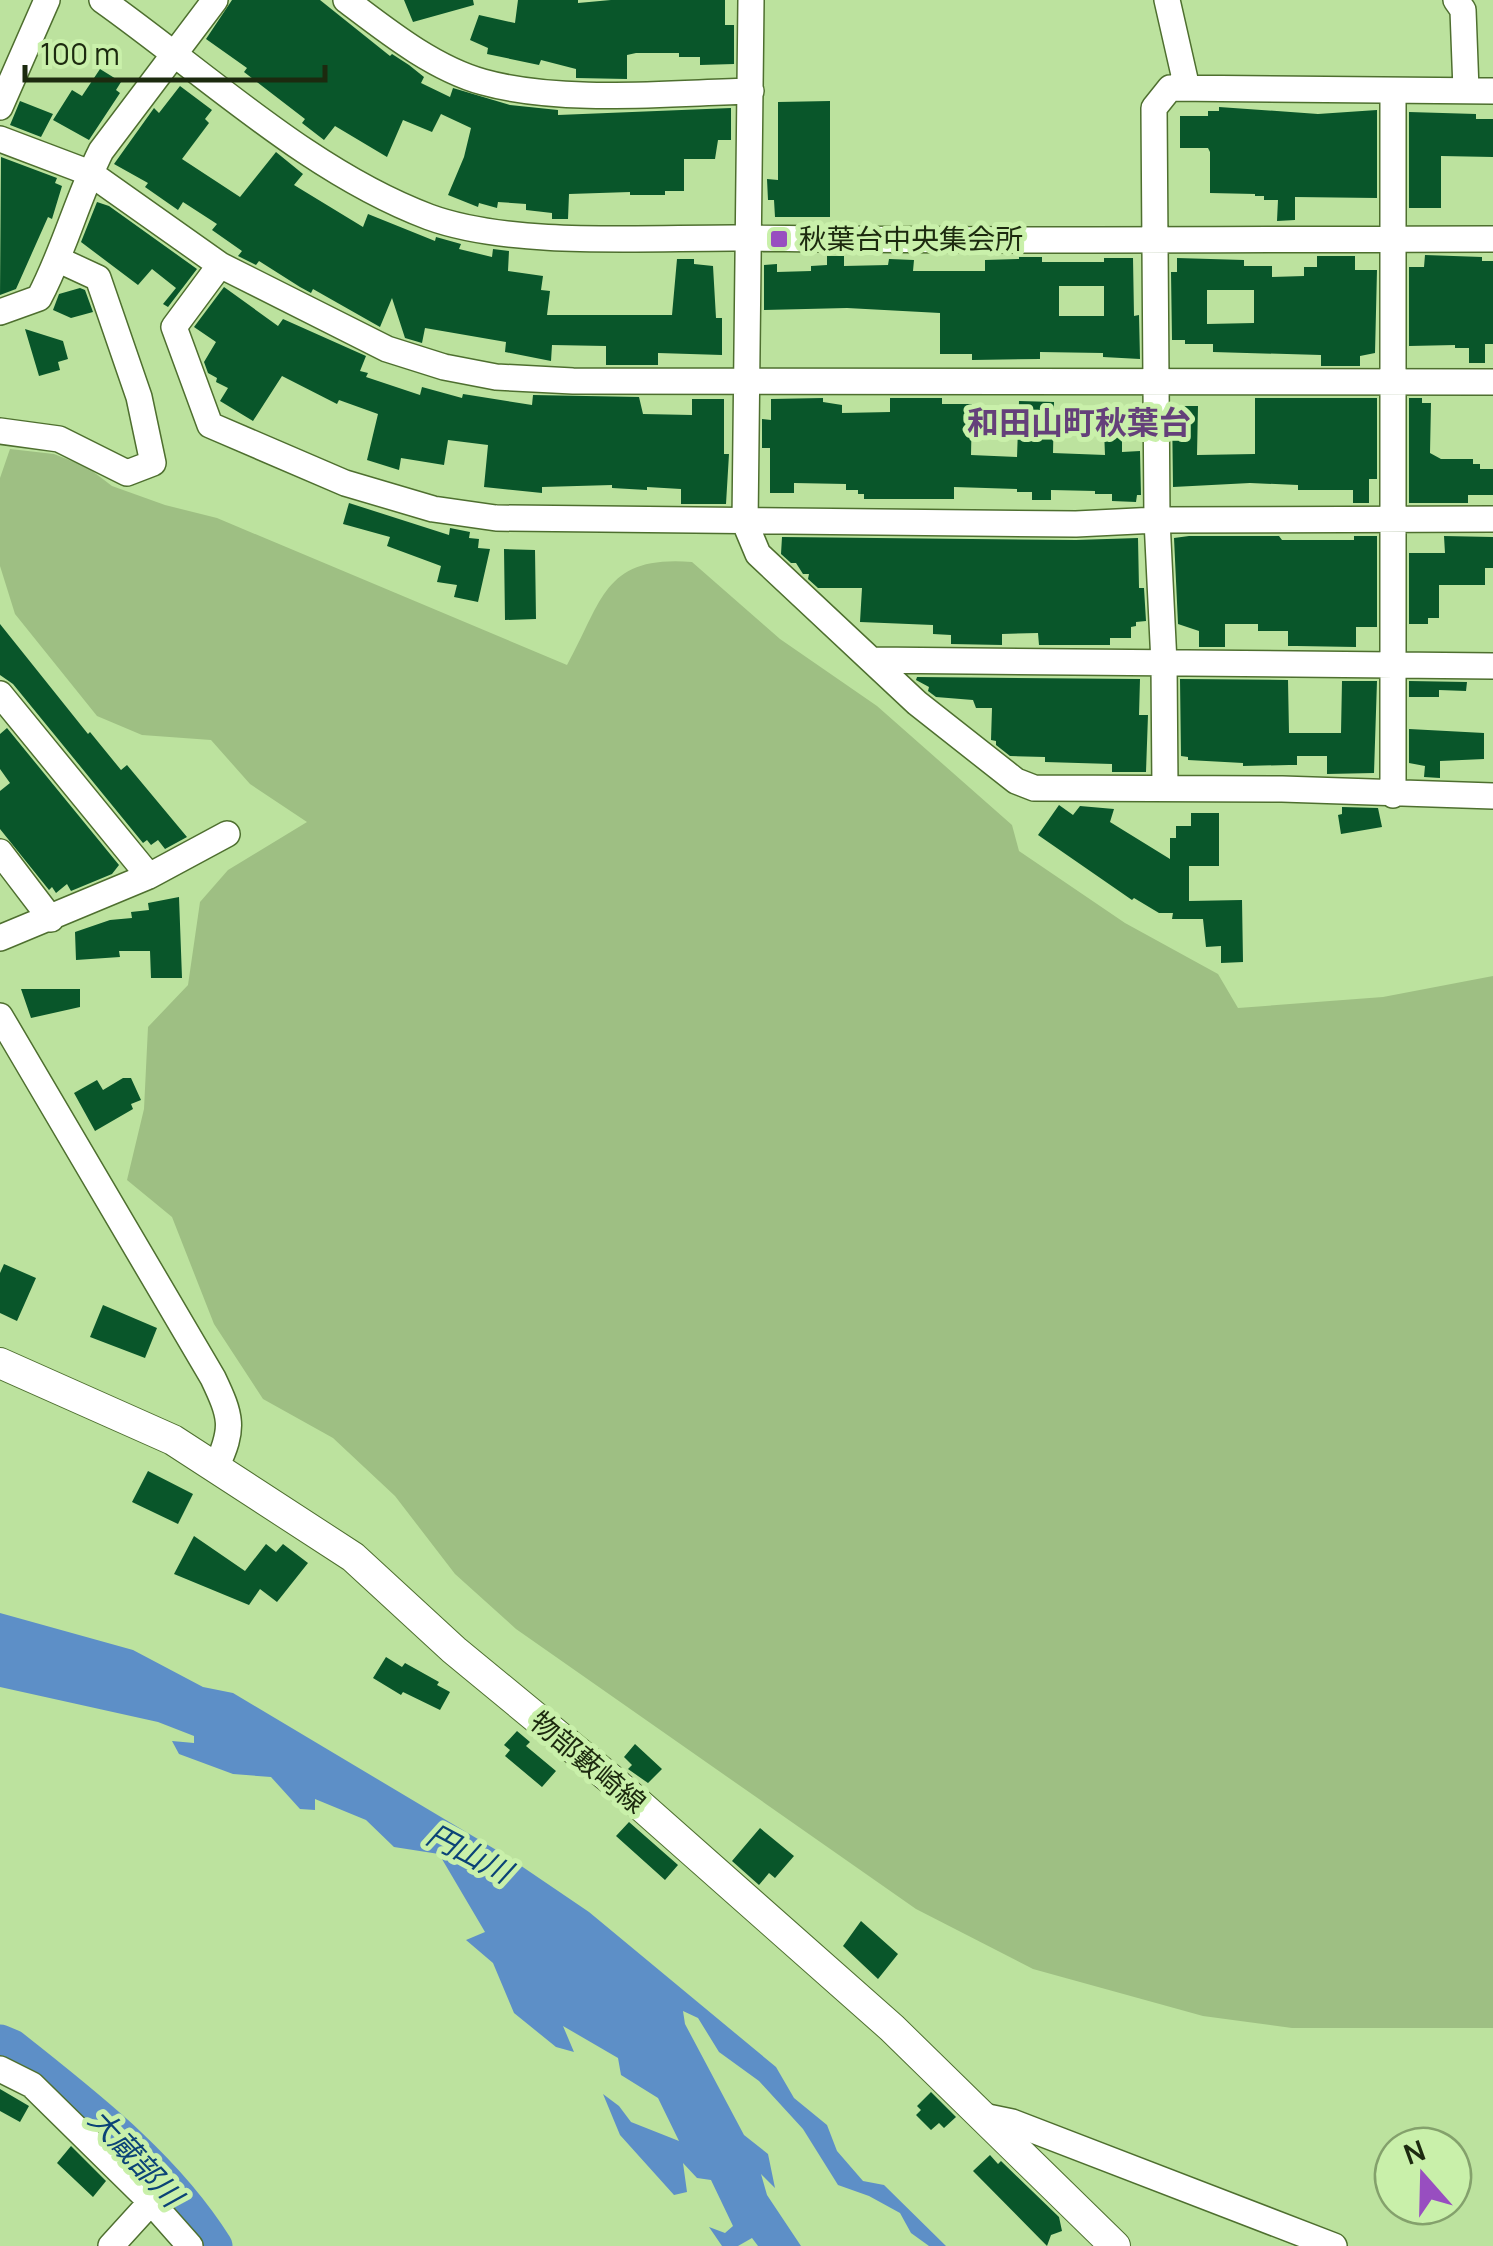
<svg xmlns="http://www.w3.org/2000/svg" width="1493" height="2246" viewBox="0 0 1493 2246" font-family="Manrope,'Noto Sans JP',sans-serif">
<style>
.green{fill:#9ebf83}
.water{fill:#5d8fc7}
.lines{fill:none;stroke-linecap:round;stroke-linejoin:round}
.river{stroke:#5d8fc7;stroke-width:35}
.building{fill:#09562a;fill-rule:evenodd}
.minor-casing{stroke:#4e6f2f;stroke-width:28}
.major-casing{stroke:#4e6f2f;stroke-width:32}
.minor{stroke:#fff;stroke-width:25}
.major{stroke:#fff;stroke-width:30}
.poi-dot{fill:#984ec0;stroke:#c9f0aa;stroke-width:4}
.labels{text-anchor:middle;stroke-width:10;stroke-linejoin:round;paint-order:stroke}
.poi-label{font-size:28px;fill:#1c2a0f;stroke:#c9f0aa;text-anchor:start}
.street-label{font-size:28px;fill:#1c2a0f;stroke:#c9f0aa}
.water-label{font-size:30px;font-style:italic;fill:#0b4377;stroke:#c9f0aa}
.quarter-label{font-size:32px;font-weight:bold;fill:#64407a;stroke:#c9f0aa}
</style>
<rect width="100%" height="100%" fill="#bce29e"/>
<path class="green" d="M10,449l44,5 33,13 25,19 53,19 52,13 350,147c36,-64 36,-110 125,-103l88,77 97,67 135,119 7,26 106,72 93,51 20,34 145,-11 110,-21v1052h-201l-89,-12 -170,-47 -117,-60 -400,-280 -61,-55 -60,-78 -62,-58 -70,-39 -49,-75 -42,-107 -45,-37 17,-71 4,-82 40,-42 12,-83 28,-32 79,-48 -57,-38 -39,-44 -69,-5 -45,-19 -82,-102 -15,-48v-88z"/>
<path class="water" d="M0,1613l133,37 70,37 30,6 275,164 81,55 187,155 18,31 33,27 10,26 26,30 21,4 62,61h-17l-18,-13 -11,-20 -31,-17 -31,-11 -35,-56 -44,-48 -40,-29 -21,-34 -15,-7 2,13 59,111 24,19 7,34 -14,-14 6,21 34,51h-43l-6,-8 -14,8h-16l-13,-19 16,6 8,-7 -22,-46 -14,-2 -14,-15 4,29 -13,3 -54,-60 -17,-41 16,12 12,16 48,19 -21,-43 -37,-23 -3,-17 -55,-32 11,26 -18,-5 -42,-34 -21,-50 -27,-23 19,-8 -46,-78 -45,-7 -28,-27 -51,-21v11l-15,-1 -29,-32 -38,-3 -54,-20 -7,-13 22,2v-7l-36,-14 -158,-35z"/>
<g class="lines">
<path class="river" d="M0,2042l12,5c74,59 152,118 203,199"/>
</g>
<path class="building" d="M232,0h88l70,56 2,-2 17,11 15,12 -3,6 29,14 3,-9 57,17 48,5v5l173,-7v32h-13l-3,19h-31v32h-19v4h-35v-3l-61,2 -1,25h-16v-6l-26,-3v-6l-28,-2 -1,6 -18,-5 -1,4 -30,-12 16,-38 7,-29 -30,-14 -9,18 -29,-12 -16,37 -52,-31 -11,14 -22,-17 3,-4 -61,-47 3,-4 -41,-29z
M404,0h69l1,5 -61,17z
M518,0h60v3l33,-3h114v25h9v39l-34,1v-8h-21v-4h-43l-9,2v24l-51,-1v-9l-35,-9 -2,5 -52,-11 1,-6 -18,-8 9,-25 36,8z
M100,69l21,13 -5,8 4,3 -31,47 -36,-20 19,-30 10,6z
M180,86l32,24 -7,9 4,4 -27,36 58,38 36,-45 27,22 -9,11 69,42 5,-13 67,27 1,-4 25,7 -2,5 33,8 1,-8 16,2 -1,20 35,5 -2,14 9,1 -3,24h125l5,-56h17v5l19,2 3,52h6v37l-64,-2v12h-52v-19l-54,-1 -1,16 -46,-9 1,-10 -81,-14 -3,15 -17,-5 -13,-40 -12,29 -67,-38 -2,4 -11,-6 -41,-26 -3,4 -18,-9 4,-5 -30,-21 5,-6 -34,-22 -5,8 -33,-23 3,-4 -34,-19 40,-56 5,5z
M20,101l33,13 -12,23 -31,-12z
M830,101v116h-55l-1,-17h-6l-1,-21 11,1v-78z
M1219,107l99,7 59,-4v88l-82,-1v23l-18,1 1,-21h-14v-4h-9v-2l-45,-1v-41l-2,-4h-28v-32h28v-5h11z
M1409,112l67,2v5h17v38l-52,-1v52h-32z
M1,157l56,21 -2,5 7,3 -10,33 -4,-2 -32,72 -16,6z
M97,202l12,4 88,63 -29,38 -5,-3 13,-16 -24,-19 -14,16 -57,-43z
M1425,255l57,2v4h11v83h-8v19h-16v-15h-14v-3l-46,1v-79h15z
M827,256h17v10l44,-1 1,-6 25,1 -1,11h72v-11l34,-1v-2h23v5h62v-4h29l1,58 5,-1 1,44 -37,-2v-4l-63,-1v7l-68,1v-6h-32v-41l-93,-5 -83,2v-45l13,-1v8l34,-1v-5l16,-1zM1059,286h45v30h-45z
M1317,256h38v14h22l-2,83 -15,3v10h-39v-11l-108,-3v-8h-28v-4h-13l-1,-68h6v-14l67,2v6h28v11l32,-1v-9h13zM1207,290h47v33l-47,1z
M224,287l54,39 5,-7 83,37 -6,15 8,2 -2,4 54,18 2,-8 40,11 1,-4 69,11 1,-10 106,2 4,17 49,1v-16h32v55h5l-3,50h-45v-15l-34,-2v3l-35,-2v-3l-70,2v6l-58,-6 4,-42 -40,-5 -4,25 -43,-7 -2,12 -32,-10 11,-46 -39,-14 -2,4 -55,-28 -29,45 -33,-20 8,-13 -12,-6 1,-4 -9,-5 -4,-11 12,-20 -22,-15z
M80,288l5,2 8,22 -22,6 -18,-8 6,-16z
M25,329l38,12 5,18 -10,3 2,8 -21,6z
M823,398v4l19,3v8l48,-1v-14h52v6h30l-1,51 46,2 2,-56 35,1 -1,51 52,2 -1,-25 18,-1v23l18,-1 1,44h-4l-1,7 -24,-1v-7h-17v-3l-44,-1v10h-19v-8h-15v-3l-63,-2v12h-90v-5h-6v-4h-12v-6l-52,-1v10h-24v-45h-8v-29l9,1v-21z
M1255,398h122v81h-8v24h-16v-13h-55v-5l-48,-2 -77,4 -1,-81h26l-1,49 58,-1z
M1409,398h13v5h9l-1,50 11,6h32v5h7v5h13v26h-25v8h-59z
M349,503l100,32 1,-7 20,4 -1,6 10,1 -1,9 12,1 -12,53 -24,-5 3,-12 -20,-3 4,-16 -54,-20 3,-9 -47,-13z
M1189,536h90l3,4h72v-4h23v91h-21v20l-59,-1h-9v-15h-30v-7h-33v23h-26v-16l-21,-7 -4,-86z
M1444,536l49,1v31h-8v17h-46v33h-11v6h-19v-71h36z
M782,537l294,3 62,-2 1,50h5l2,33 -10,1v4l-5,1v11h-21v7h-71l-1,-12 -36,1v11l-51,-1v-9l-18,-1v-9l-73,-3 2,-34h-44l-10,-9 1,-5h-6l-7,-11h-5l-10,-9z
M504,549l31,1 1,69 -31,1z
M0,624l88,110 2,-2 31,38 6,-5 60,72 -22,12 -7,-9 -7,5 -4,-5 -4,3 -130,-159 -13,-9z
M917,677l223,2 -1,36h9l-2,57h-34v-8l-67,-2v-5l-35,-1 -14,-11v-4l-5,-1 1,-32h-16l-3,-8 -37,-3 -8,-6 1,-4 -13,-7z
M1180,679l108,1 1,53h52l1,-52h35l-3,92 -47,1v-18h-30v9h-8l-46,1v-3l-55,-3v-3l-7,-1z
M1409,681l58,1 -1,9 -27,-1v7h-30z
M7,728l112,137 -7,9 -41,17 -4,-7 -11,9 -4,-6 -3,3 -49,-61v-38l10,-8 -10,-14v-35z
M1409,729l75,4v26l-44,2v17l-16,-1 1,-11 -16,-3z
M1059,805l14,10 7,-9 34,3 -4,13 60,37v-21h6v-12h15v-13h28v53h-30v35l53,-1 1,62 -22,1v-17l-15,1 -3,-28h-31l1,-6h-14l-25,-15 -2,2 -94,-65z
M1342,807l36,1 4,19 -41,7 -3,-19 4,-1z
M179,897l3,81h-31l-1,-27h-31l1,6 -44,3 -1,-28 35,-12 22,-2 -1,-6 18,-2 -1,-7z
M21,989h59v18l-49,11z
M123,1078h8l10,22 -10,4 2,5 -38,22 -21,-38 23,-13 6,10z
M4,1264l32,14 -19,43 -17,-8v-40z
M103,1305l54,23 -12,30 -55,-21z
M148,1471l45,23 -15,30 -46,-22z
M194,1536l51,35 21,-27 10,8 7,-8 25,19 -31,39 -17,-13 -11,16 -75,-31z
M386,1657l16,10 3,-4 34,19 -2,3 13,7 -10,18 -37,-18 -2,3 -28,-17z
M517,1731l13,11 -4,4 30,25 -14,16 -37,-31 5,-6 -6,-5z
M635,1744l27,25 -14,14 -20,-14 4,-4 -8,-8z
M629,1822l49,43 -13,15 -49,-44z
M760,1828l34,28 -19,22 -6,-5 -10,12 -27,-24z
M861,1921l37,33 -20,25 -35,-33z
M0,2089l29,17 -9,16 -20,-11z
M931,2092l25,25 -12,11 -5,-5 -8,7 -15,-15 5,-5 -4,-4z
M71,2146l35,35 -13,16 -36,-34z
M990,2155l8,9 3,-3 58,56 3,14 -11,4 -4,11 -74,-75z"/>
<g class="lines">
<g class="minor-casing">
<path id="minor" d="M102,0c103,73 209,173 327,217 85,31 223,20 315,21 250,4 500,1 749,1
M346,0c41,31 87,68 137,82 79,22 186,11 268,9
M751,0l-6,523 13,31 159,149 99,78 18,7 248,1 211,7
M1167,0l20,88
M1456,0l7,10 3,80
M0,107l47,-107
M0,139l90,34 130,92 167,84 57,18 52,10 77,4 920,1
M220,265l-46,62 36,98 135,58 88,26 63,9 580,6 81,-4 336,-1
M0,312l39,-14c25,-47 38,-99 62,-147l114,-151
M0,431l59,8 68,34 26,-10 -14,-66 -41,-119 -39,-18
M872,660l621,6
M0,694l149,182
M1165,788l-1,-125 -7,-143 -3,-412 16,-20 323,3
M1393,795v-704
M0,852l51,67
M0,938l149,-62 78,-42
M0,1016l213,362c18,38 22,50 3,89
M0,2069l32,16 119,117 -40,44
M983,2116l29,6 322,124
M151,2202l39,44"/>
</g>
<g class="major-casing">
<path id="major" d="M0,1363l173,77 180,117 101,93 159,131 279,247 223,218"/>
</g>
<use href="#minor" class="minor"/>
<use href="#major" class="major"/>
</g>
<rect class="poi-dot" x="769" y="229" width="20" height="20" rx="5"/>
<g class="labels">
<g class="poi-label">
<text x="799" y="249">秋葉台中央集会所</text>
</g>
<g class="street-label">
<text transform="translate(588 1762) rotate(40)" y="10">物部藪崎線</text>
</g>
<g class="water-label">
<text transform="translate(469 1854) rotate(28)" y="10">円山川</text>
<text transform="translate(135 2158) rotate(47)" y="10">大蔵部川</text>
</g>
<g class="quarter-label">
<text x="1079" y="434">和田山町秋葉台</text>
</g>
</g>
<g transform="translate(1423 2176) rotate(340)"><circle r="48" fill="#c9f0aa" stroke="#84a16c" stroke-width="2.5"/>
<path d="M0-8L18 38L0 25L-18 38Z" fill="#984ec0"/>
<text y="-15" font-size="28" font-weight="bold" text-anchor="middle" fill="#1c2a0f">N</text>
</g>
<path d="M25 65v15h300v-15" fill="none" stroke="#1c2a0f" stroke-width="5"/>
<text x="40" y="65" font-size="30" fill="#1c2a0f" stroke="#c9f0aa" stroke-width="8" paint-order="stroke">100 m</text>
</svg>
